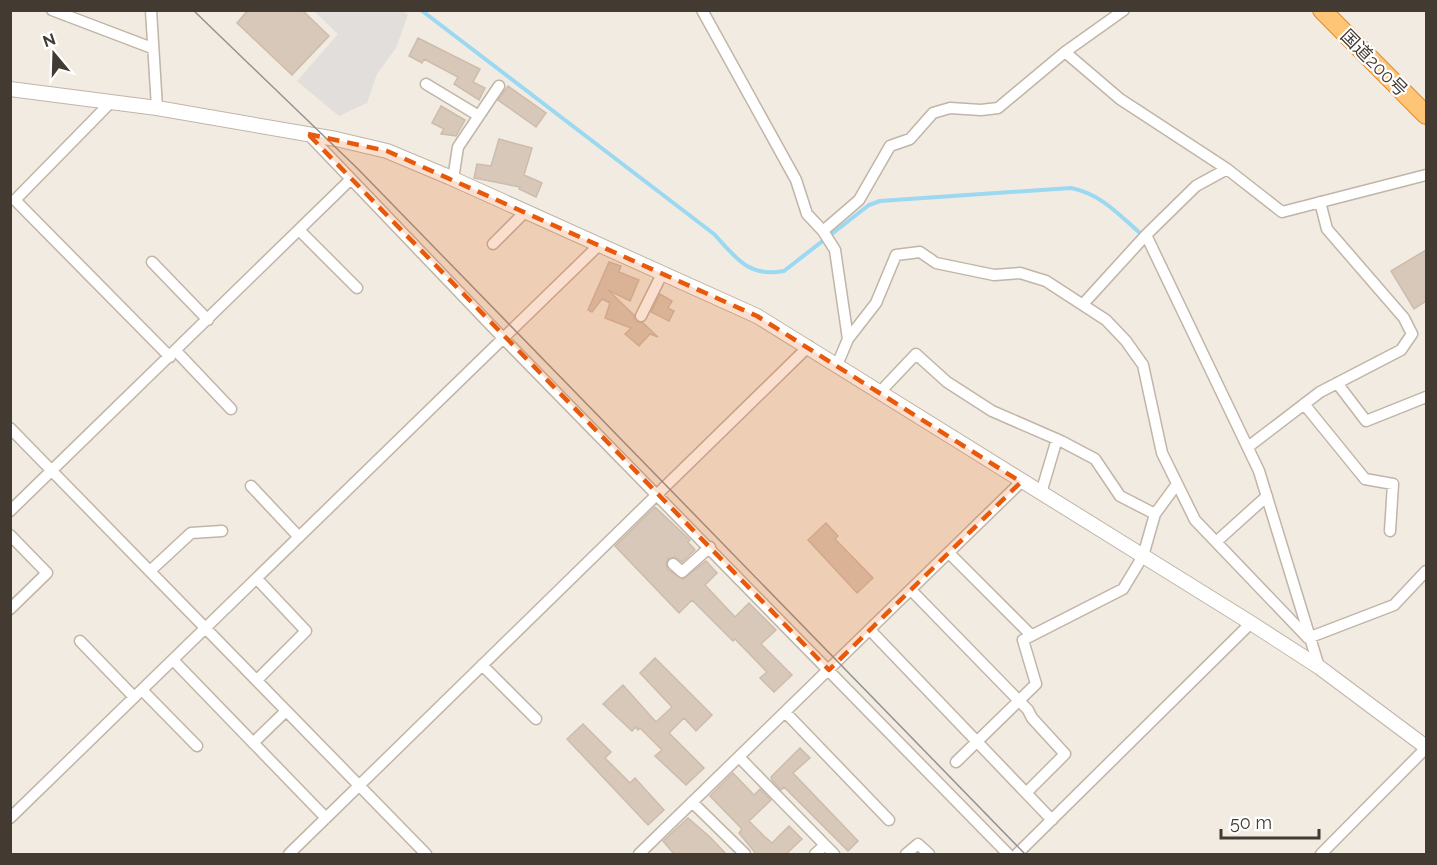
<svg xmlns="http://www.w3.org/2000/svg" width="1437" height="865" viewBox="0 0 1437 865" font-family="Raleway,'Noto Sans JP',sans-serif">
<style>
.parking{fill:#e2dedb}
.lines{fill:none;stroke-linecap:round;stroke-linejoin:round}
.stream{stroke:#9bd8f2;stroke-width:4}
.building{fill:#d7c8ba;stroke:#cebcaa;stroke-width:1.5}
.minor-casing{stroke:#c0b5a7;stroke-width:13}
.tertiary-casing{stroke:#c0b5a7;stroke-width:16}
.trunk-casing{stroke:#e28a2c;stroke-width:20}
.minor{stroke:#fff;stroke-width:10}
.tertiary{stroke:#fff;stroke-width:14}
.trunk{stroke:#ffc577;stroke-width:18}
.tram{stroke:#939393;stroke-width:1.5}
.marked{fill:#e8590c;fill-opacity:0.2;stroke:#e8590c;stroke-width:4.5;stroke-dasharray:12 8;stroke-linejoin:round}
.labels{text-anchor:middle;stroke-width:4.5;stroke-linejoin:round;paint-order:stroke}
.street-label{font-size:18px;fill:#433b32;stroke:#fff}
</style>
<rect width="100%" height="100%" fill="#f2ebe2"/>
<path class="parking" d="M404,11l4,4 -12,33 -19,26 -10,29 -28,13 -42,-35 41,-47 -24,-23z"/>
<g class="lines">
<path class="stream" d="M421,10l293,224c22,24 35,44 70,37l85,-66 11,-4 191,-13c30,6 47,26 70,46"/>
</g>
<path class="building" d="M248,10h54l27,26 -37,39 -55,-52z
M418,38l62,31 -7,13 12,6 -6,12 -25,-16 4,-7 -34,-18 -2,4 -13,-7z
M508,86l38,27 -10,14 -38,-27z
M441,106l24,14 -9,16 -15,-2 3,-5 -12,-6z
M499,139l33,9 -8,27 18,8 -6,14 -17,-8 1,-2 -46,-9 3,-14 14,2z
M1426,250v51l-12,8 -23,-38z
M609,262l12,4 -2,6 20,8 -9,21 -22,-11 26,25 1,6 8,2 15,14 -8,-3 -11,12 -14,-12 6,-6 -26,-10 5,-15 -8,-4 -10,13 -4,-2z
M660,294l12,7 -4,7 6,3 -5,10 -18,-9z
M655,507l35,33 -2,2 7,8 -13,12 -7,-5 -7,2 -2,4 2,7 15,9 23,-18 11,12 -12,12 30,32 14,-14 27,27 -15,14 31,31 -18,17 -14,-14 7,-6 -32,-33 -2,2 -41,-41 -13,13 -64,-67z
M826,523l12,13 -3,3 38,39 -16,15 -49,-53z
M655,658l57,57 -16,16 -12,-13 -15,15 35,35 -18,17 -31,-29 7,-6 -22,-22 -2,2 -2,-3 -4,4 -29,-27 20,-19 33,37 16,-15 -32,-34z
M583,724l28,28 -6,6 25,25 5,-5 29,32 -16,15 -81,-86z
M800,748l10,10 -17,15 65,68 -10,10 -64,-64 -3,3 -9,-10 -1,-3z
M733,773l21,22 6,-6 11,11 -22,21 15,15 8,7 17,-17 13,13 -17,16h-28l-18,-22 3,-4 -32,-33z
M688,818l22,19 17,18h-52l-12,-14z"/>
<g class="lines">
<g class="minor-casing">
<path id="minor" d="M52,10l100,38
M151,10l6,98
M702,10l94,170 11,34 16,17 12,19 13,89
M1065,52l55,47 107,70 55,43 144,-37
M426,84l53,32
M112,101l-97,99 155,157
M308,134l196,205 504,515
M453,179l5,-32 41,-61
M299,230l58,58
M823,231l36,-31 31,-54 20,-7 23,-26 17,-5 31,2 17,-2 67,-56 59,-42
M1146,235l50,-49 31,-17
M493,244l32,-32
M152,262l56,58
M1084,303l62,-68 113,236 60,196
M641,316l21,-42
M176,351l55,58
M837,365l11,-26 28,-36 20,-48 24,-3 16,11 58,12 26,-2 26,8 60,39 20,21 17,24 19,88 33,67 113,118
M1337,383l29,38 60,-24
M880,392l36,-38 31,28 45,29 69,30 34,18 25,37 35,18
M1304,404l61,75 28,5 -3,47
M10,428l416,426
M1248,447l72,-55 81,-42 11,-16 -8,-16 -77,-89 -7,-27
M251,486l48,51
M1041,493l16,-54
M10,511l341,-332
M10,535l37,38 -37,36
M1216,542l51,-46
M949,553l82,82
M673,564l9,8 28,-25
M150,571l41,-38 31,-2
M257,579l49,52 -49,49
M911,590l117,120 4,8 33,36 -39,39
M870,630l182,190
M1308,638l86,-33 32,-34
M80,641l54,56
M173,660l153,158
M482,665l54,54
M142,690l55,56
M785,712l104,108
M253,743l33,-32
M739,757l86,88 -10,9
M956,762l80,-78 -13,-44 100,-51 20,-33 12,-42 22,-30
M692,802l53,52
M10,818l588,-572
M825,845l9,9
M289,854l520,-508
M639,854l382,-372
M906,854l12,-10 11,10
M1017,854l234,-231
M1321,854l105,-106"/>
</g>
<g class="tertiary-casing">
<path id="tertiary" d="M10,89l147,19 179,31 51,12 62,26 308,139 494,307 68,44 107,80"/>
</g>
<g class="trunk-casing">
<path id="trunk" d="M1322,10l104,105"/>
</g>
<use href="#minor" class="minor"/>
<use href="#tertiary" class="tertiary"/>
<use href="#trunk" class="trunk"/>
<path class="tram" d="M193,10l164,158 668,686"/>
</g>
<path class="marked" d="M308,134l79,17 370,165 264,166 -192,188z"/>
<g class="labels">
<g class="street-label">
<text transform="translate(1374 63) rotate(45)" y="6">国道200号</text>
</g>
</g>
<rect width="1437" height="865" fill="none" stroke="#433b32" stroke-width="24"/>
<g transform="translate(54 54) rotate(341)" stroke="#ffffff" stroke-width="4.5" paint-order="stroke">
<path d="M0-4.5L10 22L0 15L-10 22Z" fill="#433b32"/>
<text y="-9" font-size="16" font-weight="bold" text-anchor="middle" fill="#433b32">N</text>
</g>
<path d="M1221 829v9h98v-9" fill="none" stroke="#433b32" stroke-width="3"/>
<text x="1230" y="829" font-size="18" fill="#433b32" stroke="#ffffff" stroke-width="4.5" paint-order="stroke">50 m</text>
</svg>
